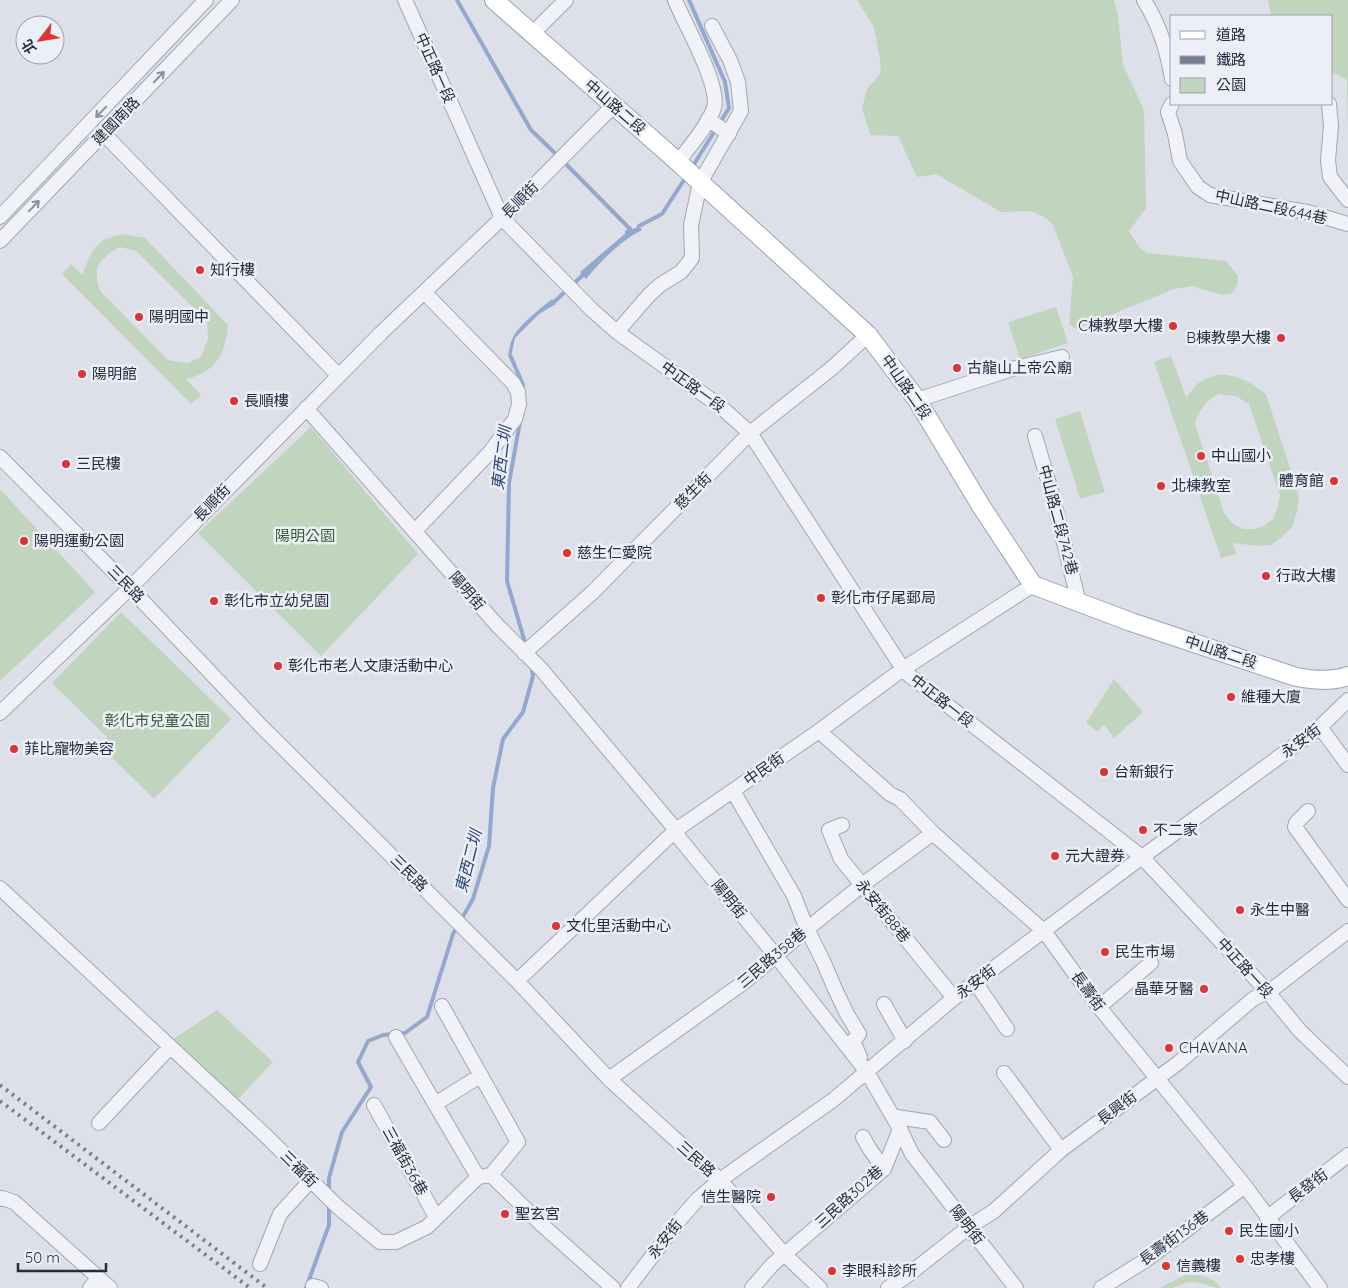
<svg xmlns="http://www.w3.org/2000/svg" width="1348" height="1288" viewBox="0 0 1348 1288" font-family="Quicksand,'Noto Sans TC',sans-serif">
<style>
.green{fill:#c0d4be;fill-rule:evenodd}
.water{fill:#94a8cd}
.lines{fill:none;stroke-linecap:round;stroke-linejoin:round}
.stream{stroke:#94a8cd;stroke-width:4}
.minor-casing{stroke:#a2a6b3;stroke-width:16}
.major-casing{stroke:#9ba2b6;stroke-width:20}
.minor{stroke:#f0f2f7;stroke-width:14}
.major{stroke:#fff;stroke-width:18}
.rail{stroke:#757d94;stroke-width:4;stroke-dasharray:2.5 5;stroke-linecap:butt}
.oneway{stroke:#8a8e9c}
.poi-dot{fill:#db3537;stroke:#edeff6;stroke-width:2}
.labels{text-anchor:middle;stroke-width:5;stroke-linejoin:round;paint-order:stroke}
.street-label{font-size:15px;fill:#252b41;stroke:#edeff6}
.poi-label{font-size:15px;fill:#252b41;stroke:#edeff6;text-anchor:start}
.park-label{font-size:15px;fill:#335e31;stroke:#edeff6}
.water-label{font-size:16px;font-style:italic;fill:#2b4379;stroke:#edeff6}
</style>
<rect width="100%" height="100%" fill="#dde0e9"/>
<path class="green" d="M857,0h257l4,15 5,50 21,45 2,98 -17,23 10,16 8,6 79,8 12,15 -1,10 -6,8 -10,1 -28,-9 -19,3 -98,40 -7,-5 4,-47 -20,-52 -7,-7 -16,-7 -29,1 -65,-38 -19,3 -19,-41 -28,-1 -8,-27 5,-19 13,-15 1,-9 -7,-38z
M1268,0h80v128l-1,-48 -15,-8v-56h-61z
M123,234l22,4 83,87c-3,30 -12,47 -42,54l15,16 -10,9 -129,-130 9,-10 11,11c10,-24 13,-36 41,-41zM120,247l16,4 71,70 1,18 -7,18 -13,6 -20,-3 -68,-69c-8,-24 -1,-32 20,-44z
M1056,307l12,36 -48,16 -12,-37z
M1171,356l15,41c6,-6 10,-13 17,-17 22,-13 45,0 63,14l33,102 -2,16 -5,15 -10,10 -11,8 -13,1 -25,-3 3,11 -15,4 -67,-196zM1219,394l17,2 13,8 31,92 -2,10 -5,13 -8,6 -9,4h-13l-10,-5 -9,-11 -29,-90c5,-14 11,-23 24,-29z
M1080,411l25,81 -25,7 -25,-80z
M311,427l107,127 -97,102 -123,-123z
M0,489l95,103 -95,89z
M121,612l110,107 -77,80 -55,-54 8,-8 -55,-54z
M1114,679l29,33 -29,26 -10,-14 -6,8 -12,-9z
M217,1010l56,52 -38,40 -66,-60z
M1185,1275c14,0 27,0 36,13 -11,0 -18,-6 -29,-6 -7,0 -12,3 -20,6 -3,0 -8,0 -12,0z"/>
<path class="water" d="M639,226l3,4c-23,12 -39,29 -56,49l-6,-7 47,-40z
M552,299l4,5 -17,10 -24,24 -4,19h-3c1,-7 2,-14 5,-20 8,-14 26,-27 39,-38z"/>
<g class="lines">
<path class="stream" d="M457,0l74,130 27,26
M689,0l36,82 4,26 -38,61
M563,161l68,69 -4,2
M639,226l23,-12 24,-37
M554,302l29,-27
M511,357l12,28 -1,5
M520,422l-11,61 -2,98 19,65
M461,920l12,-21 16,-53 4,-58 10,-49 20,-27 10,-36 -2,-11
M329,1192v-14l13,-46 29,-45 -13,-25 10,-21 15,-6 22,-2 22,-16 26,-83 4,-7
M306,1288l23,-63v-21"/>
<g class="minor-casing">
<path id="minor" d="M405,0l97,218 90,92 25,22 104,75 29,26 153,236 7,7 232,181 125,134 33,40 48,46
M675,0c9,23 46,86 39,108 -6,18 -25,39 -36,54
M1144,0c16,26 23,50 28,79
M532,34l34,-34
M1172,104l-4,8 7,22 5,27 18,26 12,8 97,17 41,12
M1329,104l2,22 -3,34 2,17 18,23
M708,119l21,15
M104,134l235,242
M0,217l206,-217
M0,241l232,-241
M617,332l32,-37 11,-10 21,-13 11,-14 -1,-33 9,-42 41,-72 -3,-29 -8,-22 -18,-34
M917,400l95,-31 50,-12
M306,408l191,217 44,44 135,161 4,9 96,117 91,116 33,57 12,25 104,134
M1035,436l17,58 27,109
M0,457l130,131 132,139 255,254 92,98 111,101 64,74 36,34
M415,531l75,-79 25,-33 4,-15 -1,-12 -5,-9 -89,-91
M524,653l69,-61 157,-159 82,-65 36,-33
M0,713l130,-125 251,-255 121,-115 111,-112
M1320,727l28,38
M819,731l71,63 10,5 33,34 58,52 53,46 55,76 146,179 75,102
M733,791l61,105 13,33 16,32 12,28 12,25 12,20 -6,7 7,16
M1308,811l-12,12 -1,4 53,73
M842,825l-13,5 12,29 113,139
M0,888l263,245 75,74 42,35h16l31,-15 51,-50 13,-2 50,49 72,64
M517,981l159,-151 143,-99 84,-62 130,-84
M975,982l32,47
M884,1004l21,37
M442,1006l76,136 -27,33
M1099,1007l52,-44
M396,1037l39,67
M1004,1073l57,77
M609,1079l138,-99 60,-51 55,-44 71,-52
M374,1105l62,112
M894,1119l3,-2 33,5 14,18
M99,1123l71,-76
M863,1137l6,11 15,21
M478,1177l-43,-73 45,-28
M0,1199l2,-1 12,4 96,86
M1267,1218l81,-63
M260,1264l20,-50 31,-34
M313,1286l8,2
M90,1288l9,-10
M628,1288l53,-70 17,-19 22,-19 113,-80 121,-102 188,-141 178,-130 28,-27
M752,1288l20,-23 112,-96 16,-40
M888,1288l16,-10 65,-51 25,-16 67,-61 117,-87 75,-64 21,-11 74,-57
M1101,1288l45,-28 99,-74"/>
</g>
<g class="major-casing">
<path id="major" d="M494,0l184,162 190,173 49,65 64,106 52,79 98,37 165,55c17,3 35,5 52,-1"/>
</g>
<use href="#minor" class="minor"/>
<use href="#major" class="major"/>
<path class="rail" d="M0,1085l267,203
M0,1101l250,187"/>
</g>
<defs><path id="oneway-shaft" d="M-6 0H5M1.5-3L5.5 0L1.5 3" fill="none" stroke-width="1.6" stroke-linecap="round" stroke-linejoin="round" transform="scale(1.25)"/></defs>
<g class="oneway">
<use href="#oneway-shaft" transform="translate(159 77) rotate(-46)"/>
<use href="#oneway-shaft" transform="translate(101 112) rotate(134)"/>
<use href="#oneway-shaft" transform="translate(34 206) rotate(-46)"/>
</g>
<g class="poi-dot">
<circle cx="200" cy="270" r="5"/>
<circle cx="139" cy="317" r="5"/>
<circle cx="1173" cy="326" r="5"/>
<circle cx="1281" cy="338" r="5"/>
<circle cx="957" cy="368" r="5"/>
<circle cx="82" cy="374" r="5"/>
<circle cx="234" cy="401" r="5"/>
<circle cx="1201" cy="456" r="5"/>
<circle cx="66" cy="464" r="5"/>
<circle cx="1334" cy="481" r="5"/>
<circle cx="1161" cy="486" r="5"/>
<circle cx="24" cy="541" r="5"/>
<circle cx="567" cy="553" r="5"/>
<circle cx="1266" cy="576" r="5"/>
<circle cx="821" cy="598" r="5"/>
<circle cx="214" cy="601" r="5"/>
<circle cx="278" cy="666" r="5"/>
<circle cx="1231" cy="697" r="5"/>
<circle cx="14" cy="749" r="5"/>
<circle cx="1104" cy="772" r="5"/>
<circle cx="1143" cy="830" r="5"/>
<circle cx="1055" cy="856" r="5"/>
<circle cx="1240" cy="910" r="5"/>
<circle cx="556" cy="926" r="5"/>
<circle cx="1105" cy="952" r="5"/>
<circle cx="1204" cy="989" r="5"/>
<circle cx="1169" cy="1048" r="5"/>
<circle cx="771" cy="1197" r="5"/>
<circle cx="505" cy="1214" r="5"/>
<circle cx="1229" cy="1231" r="5"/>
<circle cx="1240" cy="1259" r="5"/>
<circle cx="1166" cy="1266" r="5"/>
<circle cx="832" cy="1271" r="5"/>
</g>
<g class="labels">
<g class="street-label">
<text transform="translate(435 68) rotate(66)" y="5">中正路一段</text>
<text transform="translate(615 107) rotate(41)" y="5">中山路二段</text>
<text transform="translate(116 121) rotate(-46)" y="5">建國南路</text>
<text transform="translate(520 200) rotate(-45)" y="5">長順街</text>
<text transform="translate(1271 207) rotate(12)" y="5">中山路二段644巷</text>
<text transform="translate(693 387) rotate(36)" y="5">中正路一段</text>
<text transform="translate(906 387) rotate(55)" y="5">中山路二段</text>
<text transform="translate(693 491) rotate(-45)" y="5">慈生街</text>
<text transform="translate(212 503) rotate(-46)" y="5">長順街</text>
<text transform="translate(1058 520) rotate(75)" y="5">中山路二段742巷</text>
<text transform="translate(126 584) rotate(46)" y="5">三民路</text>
<text transform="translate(467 591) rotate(49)" y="5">陽明街</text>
<text transform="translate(1221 652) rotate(18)" y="5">中山路二段</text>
<text transform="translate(942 701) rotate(38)" y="5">中正路一段</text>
<text transform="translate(1301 741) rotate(-37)" y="5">永安街</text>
<text transform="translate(764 769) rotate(-35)" y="5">中民街</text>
<text transform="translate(409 873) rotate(45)" y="5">三民路</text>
<text transform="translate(729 899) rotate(51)" y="5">陽明街</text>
<text transform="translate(883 911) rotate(51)" y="5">永安街88巷</text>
<text transform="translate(772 958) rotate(-40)" y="5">三民路358巷</text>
<text transform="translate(1245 968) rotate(48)" y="5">中正路一段</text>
<text transform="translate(976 982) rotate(-37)" y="5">永安街</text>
<text transform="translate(1088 991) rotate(54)" y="5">長壽街</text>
<text transform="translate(1117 1108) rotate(-37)" y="5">長興街</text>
<text transform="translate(696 1159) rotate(42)" y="5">三民路</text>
<text transform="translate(405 1161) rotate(61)" y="5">三福街36巷</text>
<text transform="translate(299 1169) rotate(45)" y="5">三福街</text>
<text transform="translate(1308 1186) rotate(-37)" y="5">長發街</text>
<text transform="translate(849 1197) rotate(-42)" y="5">三民路302巷</text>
<text transform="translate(967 1225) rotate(52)" y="5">陽明街</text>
<text transform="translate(1174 1238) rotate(-36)" y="5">長壽街136巷</text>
<text transform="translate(665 1239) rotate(-52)" y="5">永安街</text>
</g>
<g class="poi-label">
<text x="210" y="275">知行樓</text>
<text x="149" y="322">陽明國中</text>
<text x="1163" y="331" text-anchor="end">C棟教學大樓</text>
<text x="1271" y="343" text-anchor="end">B棟教學大樓</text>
<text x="967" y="373">古龍山上帝公廟</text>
<text x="92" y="379">陽明館</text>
<text x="244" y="406">長順樓</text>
<text x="1211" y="461">中山國小</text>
<text x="76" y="469">三民樓</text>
<text x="1324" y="486" text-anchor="end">體育館</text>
<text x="1171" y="491">北棟教室</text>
<text x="34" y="546">陽明運動公園</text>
<text x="577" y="558">慈生仁愛院</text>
<text x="1276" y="581">行政大樓</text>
<text x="831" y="603">彰化市仔尾郵局</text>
<text x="224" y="606">彰化市立幼兒園</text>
<text x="288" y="671">彰化市老人文康活動中心</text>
<text x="1241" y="702">維種大廈</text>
<text x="24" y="754">菲比寵物美容</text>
<text x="1114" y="777">台新銀行</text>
<text x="1153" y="835">不二家</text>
<text x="1065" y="861">元大證券</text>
<text x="1250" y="915">永生中醫</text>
<text x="566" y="931">文化里活動中心</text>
<text x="1115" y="957">民生市場</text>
<text x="1194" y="994" text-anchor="end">晶華牙醫</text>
<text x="1179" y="1053">CHAVANA</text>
<text x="761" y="1202" text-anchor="end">信生醫院</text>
<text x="515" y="1219">聖玄宮</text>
<text x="1239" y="1236">民生國小</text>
<text x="1250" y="1264">忠孝樓</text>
<text x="1176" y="1271">信義樓</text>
<text x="842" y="1276">李眼科診所</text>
</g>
<g class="park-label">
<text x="305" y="541">陽明公園</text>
<text x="157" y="726">彰化市兒童公園</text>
</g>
<g class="water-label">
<text transform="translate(501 458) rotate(-83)" y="6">東西二圳</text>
<text transform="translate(468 861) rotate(-76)" y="6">東西二圳</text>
</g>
</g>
<rect x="1170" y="15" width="162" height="90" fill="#edeff6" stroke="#9da1ae"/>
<rect x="1180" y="31" width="25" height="8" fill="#ffffff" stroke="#9da1ae"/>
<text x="1216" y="40" font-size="15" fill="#252b41">道路</text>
<rect x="1180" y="56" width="25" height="8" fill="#757d94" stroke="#9da1ae"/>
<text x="1216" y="65" font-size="15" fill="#252b41">鐵路</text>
<rect x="1180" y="78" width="25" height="15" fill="#c0d4be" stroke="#9da1ae"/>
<text x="1216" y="90" font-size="15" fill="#252b41">公園</text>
<g transform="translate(40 40) rotate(239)"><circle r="24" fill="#edeff6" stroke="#9da1ae"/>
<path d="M0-4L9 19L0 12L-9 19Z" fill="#db3537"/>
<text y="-8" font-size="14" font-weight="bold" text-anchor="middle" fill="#252b41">北</text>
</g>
<path d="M18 1263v8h88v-8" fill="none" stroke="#252b41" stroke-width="2.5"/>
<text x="25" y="1263" font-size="15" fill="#252b41" stroke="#edeff6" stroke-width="4" paint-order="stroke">50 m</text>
</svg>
